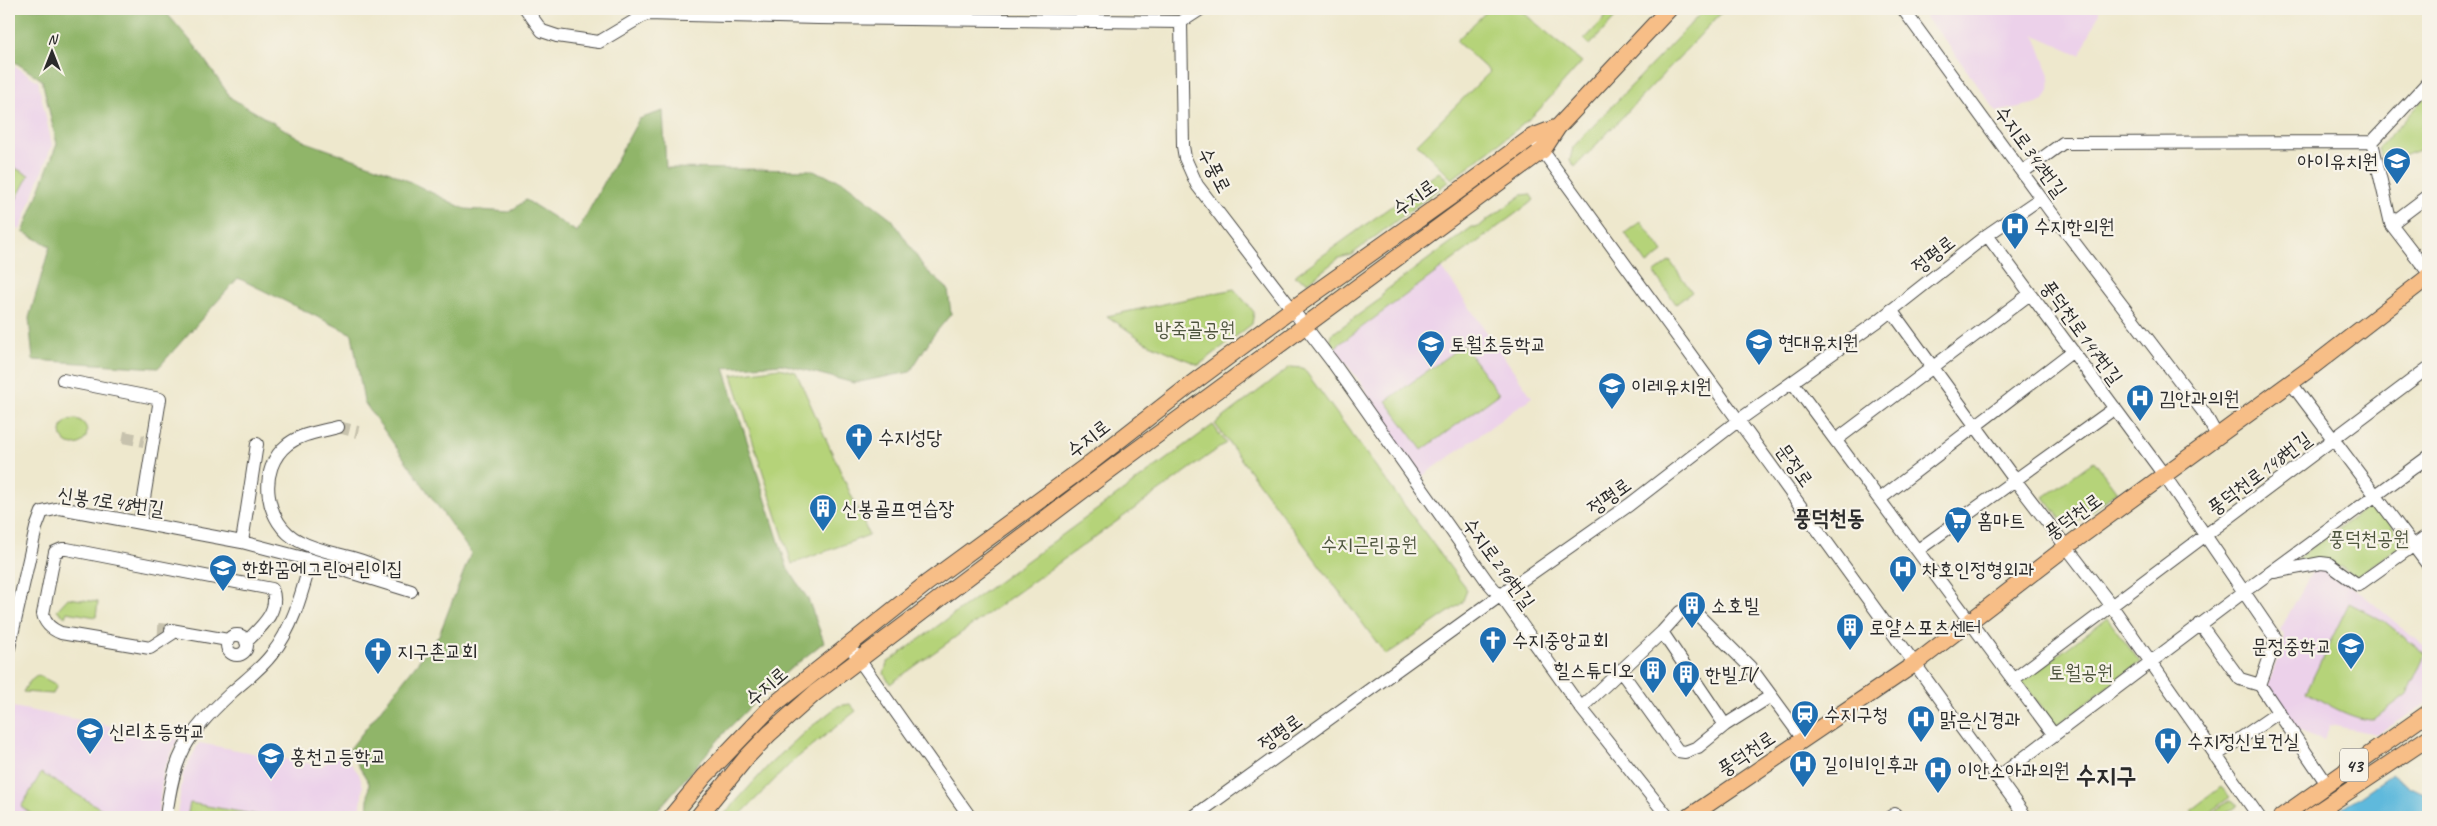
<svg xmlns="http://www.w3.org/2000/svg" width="2437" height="826" viewBox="0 0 2437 826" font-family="Caveat,'Poor Story',sans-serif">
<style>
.built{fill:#ecd1ea}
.green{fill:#b5d379;stroke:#707f52}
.forest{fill:#90b569;stroke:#5e704a}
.water{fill:#5eb9dc;stroke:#447284}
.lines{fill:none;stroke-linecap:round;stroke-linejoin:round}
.minor-tunnel{stroke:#c7c2ad;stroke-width:12;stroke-dasharray:12 6;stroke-linecap:butt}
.minor-casing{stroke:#484743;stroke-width:14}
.major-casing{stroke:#484743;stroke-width:18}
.minor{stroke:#fff;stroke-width:12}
.major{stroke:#f7be87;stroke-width:16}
.labels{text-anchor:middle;stroke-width:4.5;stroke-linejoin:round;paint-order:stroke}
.shield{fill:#f7f3e8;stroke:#686764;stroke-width:1}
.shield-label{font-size:19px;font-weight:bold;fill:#2b2b2b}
.street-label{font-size:20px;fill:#2b2b2b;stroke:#f7f3e8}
.poi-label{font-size:20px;fill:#2b2b2b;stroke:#f7f3e8;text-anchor:start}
.park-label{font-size:20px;fill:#4e553e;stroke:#f7f3e8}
.quarter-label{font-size:22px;font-weight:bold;fill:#2b2b2b;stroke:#f7f3e8}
.district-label{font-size:25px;font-weight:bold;fill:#2b2b2b;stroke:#f7f3e8}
</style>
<rect width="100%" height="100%" fill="#f7f3e8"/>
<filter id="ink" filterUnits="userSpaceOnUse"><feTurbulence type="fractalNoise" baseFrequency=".02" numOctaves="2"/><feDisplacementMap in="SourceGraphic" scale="10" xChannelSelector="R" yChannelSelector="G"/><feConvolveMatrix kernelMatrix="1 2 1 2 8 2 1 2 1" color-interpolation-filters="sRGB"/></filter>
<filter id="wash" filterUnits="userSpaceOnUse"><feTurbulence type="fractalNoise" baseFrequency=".0096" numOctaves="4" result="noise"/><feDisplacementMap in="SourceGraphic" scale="20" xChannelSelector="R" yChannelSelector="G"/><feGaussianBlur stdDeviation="1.12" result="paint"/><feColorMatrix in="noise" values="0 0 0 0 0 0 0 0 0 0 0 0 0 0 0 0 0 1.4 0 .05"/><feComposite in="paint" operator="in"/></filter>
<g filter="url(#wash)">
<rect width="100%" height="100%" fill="#eee8cd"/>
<path class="built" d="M1918,9h181v4l-19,42 -45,-20 15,41 -1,15 -5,9 -7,3 -40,9 -56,-77z
M9,62l29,19 14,64 -32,85 -11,-6z
M1442,268l90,129 -112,81 -49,-69 -6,-21 -31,-40z
M2314,568l21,3 93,79v53l-52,31 -46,-9 -6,15 -29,-11 -29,-39 16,-44 2,-12 -4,-4z
M13,707l165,32 -15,33 -5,45h-149v-90z
M199,743l123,23 20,-14 17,22 4,12 -3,31h-183l6,-44z"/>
<path class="green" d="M1489,9h30l63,53 -45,50 -16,14 -69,53 -35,-35 73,-72 -34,-31z
M1613,9h15l-13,9 -25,27 -6,-5z
M1705,9h20l-150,158 -5,-7 3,-13z
M2428,94v68l-9,-12 -36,13 -4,-16z
M9,165l20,10 -17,32 -3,-1z
M1439,172l10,9 -98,74 -12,3 -31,24 -14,-6z
M1530,194l4,6 -200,148 -4,-6 2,-8 47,-34 6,-9 87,-64h6l44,-32z
M1641,221l22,31 -16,12 -22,-31z
M1670,261l22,31 -16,12 -22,-31z
M1234,289l20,23 -2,12 -53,41 -54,-23 -38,-26z
M1463,345l36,49 -77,56 -36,-49z
M1290,367l13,1 164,222 -5,13 -76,52 -171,-231z
M779,368l17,4 73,163 -77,29 -60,-189z
M61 432a13 13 0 1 1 26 0a13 13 0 1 1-26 0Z
M1213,425l13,18 -336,241 -6,-10 3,-11z
M2094,461l23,31 -46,34 -6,-1 -21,-28z
M2374,503l31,40 -50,34 -13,-10 -56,-1z
M68,598l30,4 -2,15 -29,-5 -2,5 -8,-7z
M2349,603l35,18 41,33 -18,40 -34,26c-24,-1 -47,-17 -67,-28z
M2107,618l33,44 -84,64 -34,-44z
M38,675l19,10 -4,9 -30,-2 5,-9z
M850,704l6,7 -63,50 -55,56h-16l47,-52 38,-35 31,-24z
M41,773l69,41 -1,3h-72l-16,-10z
M2221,787l9,10 -27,20h-7l-5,-7z
M2230,800l8,5 -17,12h-15z
M190,803l79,14h-82z"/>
<path class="forest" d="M9,9h154l32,37 36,52 75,44 84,30 75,37 44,3 17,-12 51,32 62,-113 24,-8 3,57 145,2 33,12 48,37 33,50 23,20 3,25 -19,23 -22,35 -56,11 -72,-19 -58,4 63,199 21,32 16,43 -45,36 -53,53 -74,86h-285l2,-34 -20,-33 90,-115 32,-82 -107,-151 -12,-68 -114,-56 -80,90 -125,-8 -4,-42 21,-72 -27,-14 34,-88 -15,-64 -33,-22z"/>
<path class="water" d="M2392,774l19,14 17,8v21h-98z"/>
</g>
<g filter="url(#ink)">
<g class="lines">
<path class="minor-tunnel" d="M338,427l20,5
M123,437l21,4
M158,629l13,1"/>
<g class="minor-casing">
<path id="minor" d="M526,9l16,22 15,5 42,6 47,-28 172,4 363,4
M1903,9l148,203 154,202 12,22
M1181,22l2,124 2,12 12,27 137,179 153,217 20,23 74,104 87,109
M1181,22l20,-13
M2372,142l19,82 37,48
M1537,143l489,674
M2023,172l40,-29 309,-1 56,-60
M2391,224l37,-28
M1987,235l177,240 112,164 -16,46 67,99
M1891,310l124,170 96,125 148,212
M63,380l97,19 -20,124
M1793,383l261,352
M2291,383l137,182
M338,427c-18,5 -35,6 -50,17 -32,25 -23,80 11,97 23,13 52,13 76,25l3,4 -2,10
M1836,440l194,-146
M1880,499l193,-148
M242,542l15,-98
M1918,550l197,-142
M2274,572l47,-9 8,1 29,21 70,-50
M2200,624l40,55 20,6
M171,630l57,10
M176,631l-26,17 -89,-15c-10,-4 -16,-9 -18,-19l12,-62 7,-3h5l205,40c9,22 -12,39 -26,53
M1662,632l63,93
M227 645a10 10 0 1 1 20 0a10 10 0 1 1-20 0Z
M9,648l27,-120 6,-16 18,-4 182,34 69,18 100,31
M855,654l115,163
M1620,670l58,81 7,1 13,-5 27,-22 46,-29
M2014,679l414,-311
M1581,708l81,-76 18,-20 11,-2 8,6 51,51 53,72
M2215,756l64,-44
M1997,778l248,-187 183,-134
M166,817c8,-62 19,-81 65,-124 14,-13 29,-23 41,-39 21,-26 30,-62 39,-94
M1193,817l315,-227 121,-85 110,-85 139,-99 109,-86 54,-37
M1890,817l5,-3 2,3"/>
</g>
<g class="major-casing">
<path id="major" d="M671,817l33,-40 67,-70 156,-124 158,-116 105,-82 101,-75 162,-115 79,-58 26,-10
M698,817l48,-59 23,-24 46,-41 296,-224 432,-319 15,-23 111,-118
M1689,817l227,-154 154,-119 238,-174 120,-93
M2281,817l147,-104
M2310,817l118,-79"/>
</g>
<use href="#minor" class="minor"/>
<use href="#major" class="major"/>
</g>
</g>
<defs>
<g id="school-pin" transform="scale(1.4375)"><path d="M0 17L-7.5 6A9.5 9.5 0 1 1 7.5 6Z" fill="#1f6fb2" stroke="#f7f3e8"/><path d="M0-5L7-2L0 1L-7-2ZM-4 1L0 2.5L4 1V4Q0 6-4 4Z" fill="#fff"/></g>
<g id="hospital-pin" transform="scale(1.4375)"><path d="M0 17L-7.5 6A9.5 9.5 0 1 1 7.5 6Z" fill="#1f6fb2" stroke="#f7f3e8"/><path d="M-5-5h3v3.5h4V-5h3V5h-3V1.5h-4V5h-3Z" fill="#fff"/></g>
<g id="church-pin" transform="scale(1.4375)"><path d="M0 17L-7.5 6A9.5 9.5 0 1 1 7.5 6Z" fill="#1f6fb2" stroke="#f7f3e8"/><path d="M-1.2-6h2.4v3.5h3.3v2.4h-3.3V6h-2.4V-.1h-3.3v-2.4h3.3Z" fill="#fff"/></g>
<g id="building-pin" transform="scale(1.4375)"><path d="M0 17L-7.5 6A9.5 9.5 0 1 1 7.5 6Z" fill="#1f6fb2" stroke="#f7f3e8"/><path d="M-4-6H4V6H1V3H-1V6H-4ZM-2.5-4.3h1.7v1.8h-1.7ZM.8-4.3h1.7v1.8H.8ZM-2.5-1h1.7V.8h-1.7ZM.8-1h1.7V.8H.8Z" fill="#fff"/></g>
<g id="supermarket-pin" transform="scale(1.4375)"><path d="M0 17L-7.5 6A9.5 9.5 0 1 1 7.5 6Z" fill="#1f6fb2" stroke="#f7f3e8"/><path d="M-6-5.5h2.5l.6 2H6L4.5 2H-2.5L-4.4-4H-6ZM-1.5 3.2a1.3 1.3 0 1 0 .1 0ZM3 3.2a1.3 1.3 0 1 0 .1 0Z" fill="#fff"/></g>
<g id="station-pin" transform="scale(1.4375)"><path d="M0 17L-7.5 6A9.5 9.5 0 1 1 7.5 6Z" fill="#1f6fb2" stroke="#f7f3e8"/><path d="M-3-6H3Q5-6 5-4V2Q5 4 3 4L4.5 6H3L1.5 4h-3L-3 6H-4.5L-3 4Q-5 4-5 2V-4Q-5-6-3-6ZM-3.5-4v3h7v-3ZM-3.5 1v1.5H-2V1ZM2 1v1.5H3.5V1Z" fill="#fff"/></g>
</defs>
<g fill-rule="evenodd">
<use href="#school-pin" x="2397" y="161"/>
<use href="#hospital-pin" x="2015" y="226"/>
<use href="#school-pin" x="1759" y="342"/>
<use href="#school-pin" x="1431" y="344"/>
<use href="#school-pin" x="1612" y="386"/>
<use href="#hospital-pin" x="2140" y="398"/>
<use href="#church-pin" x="859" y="437"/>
<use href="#building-pin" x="823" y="508"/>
<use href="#supermarket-pin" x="1958" y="520"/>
<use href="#school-pin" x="223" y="568"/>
<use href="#hospital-pin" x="1903" y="569"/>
<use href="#building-pin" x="1692" y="605"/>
<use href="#building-pin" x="1850" y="627"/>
<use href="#church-pin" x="1493" y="640"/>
<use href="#school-pin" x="2351" y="646"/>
<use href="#church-pin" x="378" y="651"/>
<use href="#building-pin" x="1653" y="670"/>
<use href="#building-pin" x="1686" y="674"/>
<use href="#station-pin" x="1805" y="714"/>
<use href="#hospital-pin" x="1921" y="719"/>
<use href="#school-pin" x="90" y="731"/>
<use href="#hospital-pin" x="2168" y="741"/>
<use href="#school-pin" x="271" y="756"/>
<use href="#hospital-pin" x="1803" y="764"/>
<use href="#hospital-pin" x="1938" y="770"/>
</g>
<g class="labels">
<rect class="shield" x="2340" y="748.5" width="28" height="33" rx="4"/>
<g class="shield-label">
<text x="2354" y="772">43</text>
</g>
<g class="street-label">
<text transform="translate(2031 151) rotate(54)" y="7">수지로342번길</text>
<text transform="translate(1215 170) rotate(63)" y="7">수풍로</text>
<text transform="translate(1414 197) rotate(-35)" y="7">수지로</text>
<text transform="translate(1933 254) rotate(-38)" y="7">정평로</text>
<text transform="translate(2082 332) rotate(54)" y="7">풍덕천로147번길</text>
<text transform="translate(1088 438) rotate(-38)" y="7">수지로</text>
<text transform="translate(1795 465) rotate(54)" y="7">문정로</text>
<text transform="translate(2259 473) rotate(-37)" y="7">풍덕천로148번길</text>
<text transform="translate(1609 496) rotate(-36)" y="7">정평로</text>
<text transform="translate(111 501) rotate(8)" y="7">신봉1로48번길</text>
<text transform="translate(2073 516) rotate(-36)" y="7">풍덕천로</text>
<text transform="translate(1499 563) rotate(54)" y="7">수지로296번길</text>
<text transform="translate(766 686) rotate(-41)" y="7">수지로</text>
<text transform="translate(1280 732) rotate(-36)" y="7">정평로</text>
<text transform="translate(1746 753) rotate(-34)" y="7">풍덕천로</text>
</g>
<g class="poi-label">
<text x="2378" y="168" text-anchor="end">아이유치원</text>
<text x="2034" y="233">수지한의원</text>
<text x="1778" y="349">현대유치원</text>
<text x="1450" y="351">토월초등학교</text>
<text x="1631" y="393">이레유치원</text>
<text x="2159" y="405">김안과의원</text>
<text x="878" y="444">수지성당</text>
<text x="842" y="515">신봉골프연습장</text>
<text x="1977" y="527">홈마트</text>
<text x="242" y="575">한화꿈에그린어린이집</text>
<text x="1922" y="576">차호인정형외과</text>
<text x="1711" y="612">소호빌</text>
<text x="1869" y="634">로얄스포츠센터</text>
<text x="1512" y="647">수지중앙교회</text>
<text x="2332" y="653" text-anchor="end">문정중학교</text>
<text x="397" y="658">지구촌교회</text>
<text x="1634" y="677" text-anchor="end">힐스튜디오</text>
<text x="1705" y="681">한빌IV</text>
<text x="1824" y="721">수지구청</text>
<text x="1940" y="726">맑은신경과</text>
<text x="109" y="738">신리초등학교</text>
<text x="2187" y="748">수지정신보건실</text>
<text x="290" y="763">홍천고등학교</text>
<text x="1822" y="771">길이비인후과</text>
<text x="1957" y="777">이안소아과의원</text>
</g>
<g class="park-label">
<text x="1195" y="336">방죽골공원</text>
<text x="2369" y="545">풍덕천공원</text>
<text x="1369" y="551">수지근린공원</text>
<text x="2081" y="679">토월공원</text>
</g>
<g class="quarter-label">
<text x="1829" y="525">풍덕천동</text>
</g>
<g class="district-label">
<text x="2106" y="784">수지구</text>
</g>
</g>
<rect width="2437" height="826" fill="none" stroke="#f7f3e8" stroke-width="30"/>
<g transform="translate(52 52)" stroke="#f7f3e8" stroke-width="4" paint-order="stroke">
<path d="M0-4L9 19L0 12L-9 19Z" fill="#2b2b2b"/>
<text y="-8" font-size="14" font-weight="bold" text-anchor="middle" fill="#2b2b2b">N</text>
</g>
</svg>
